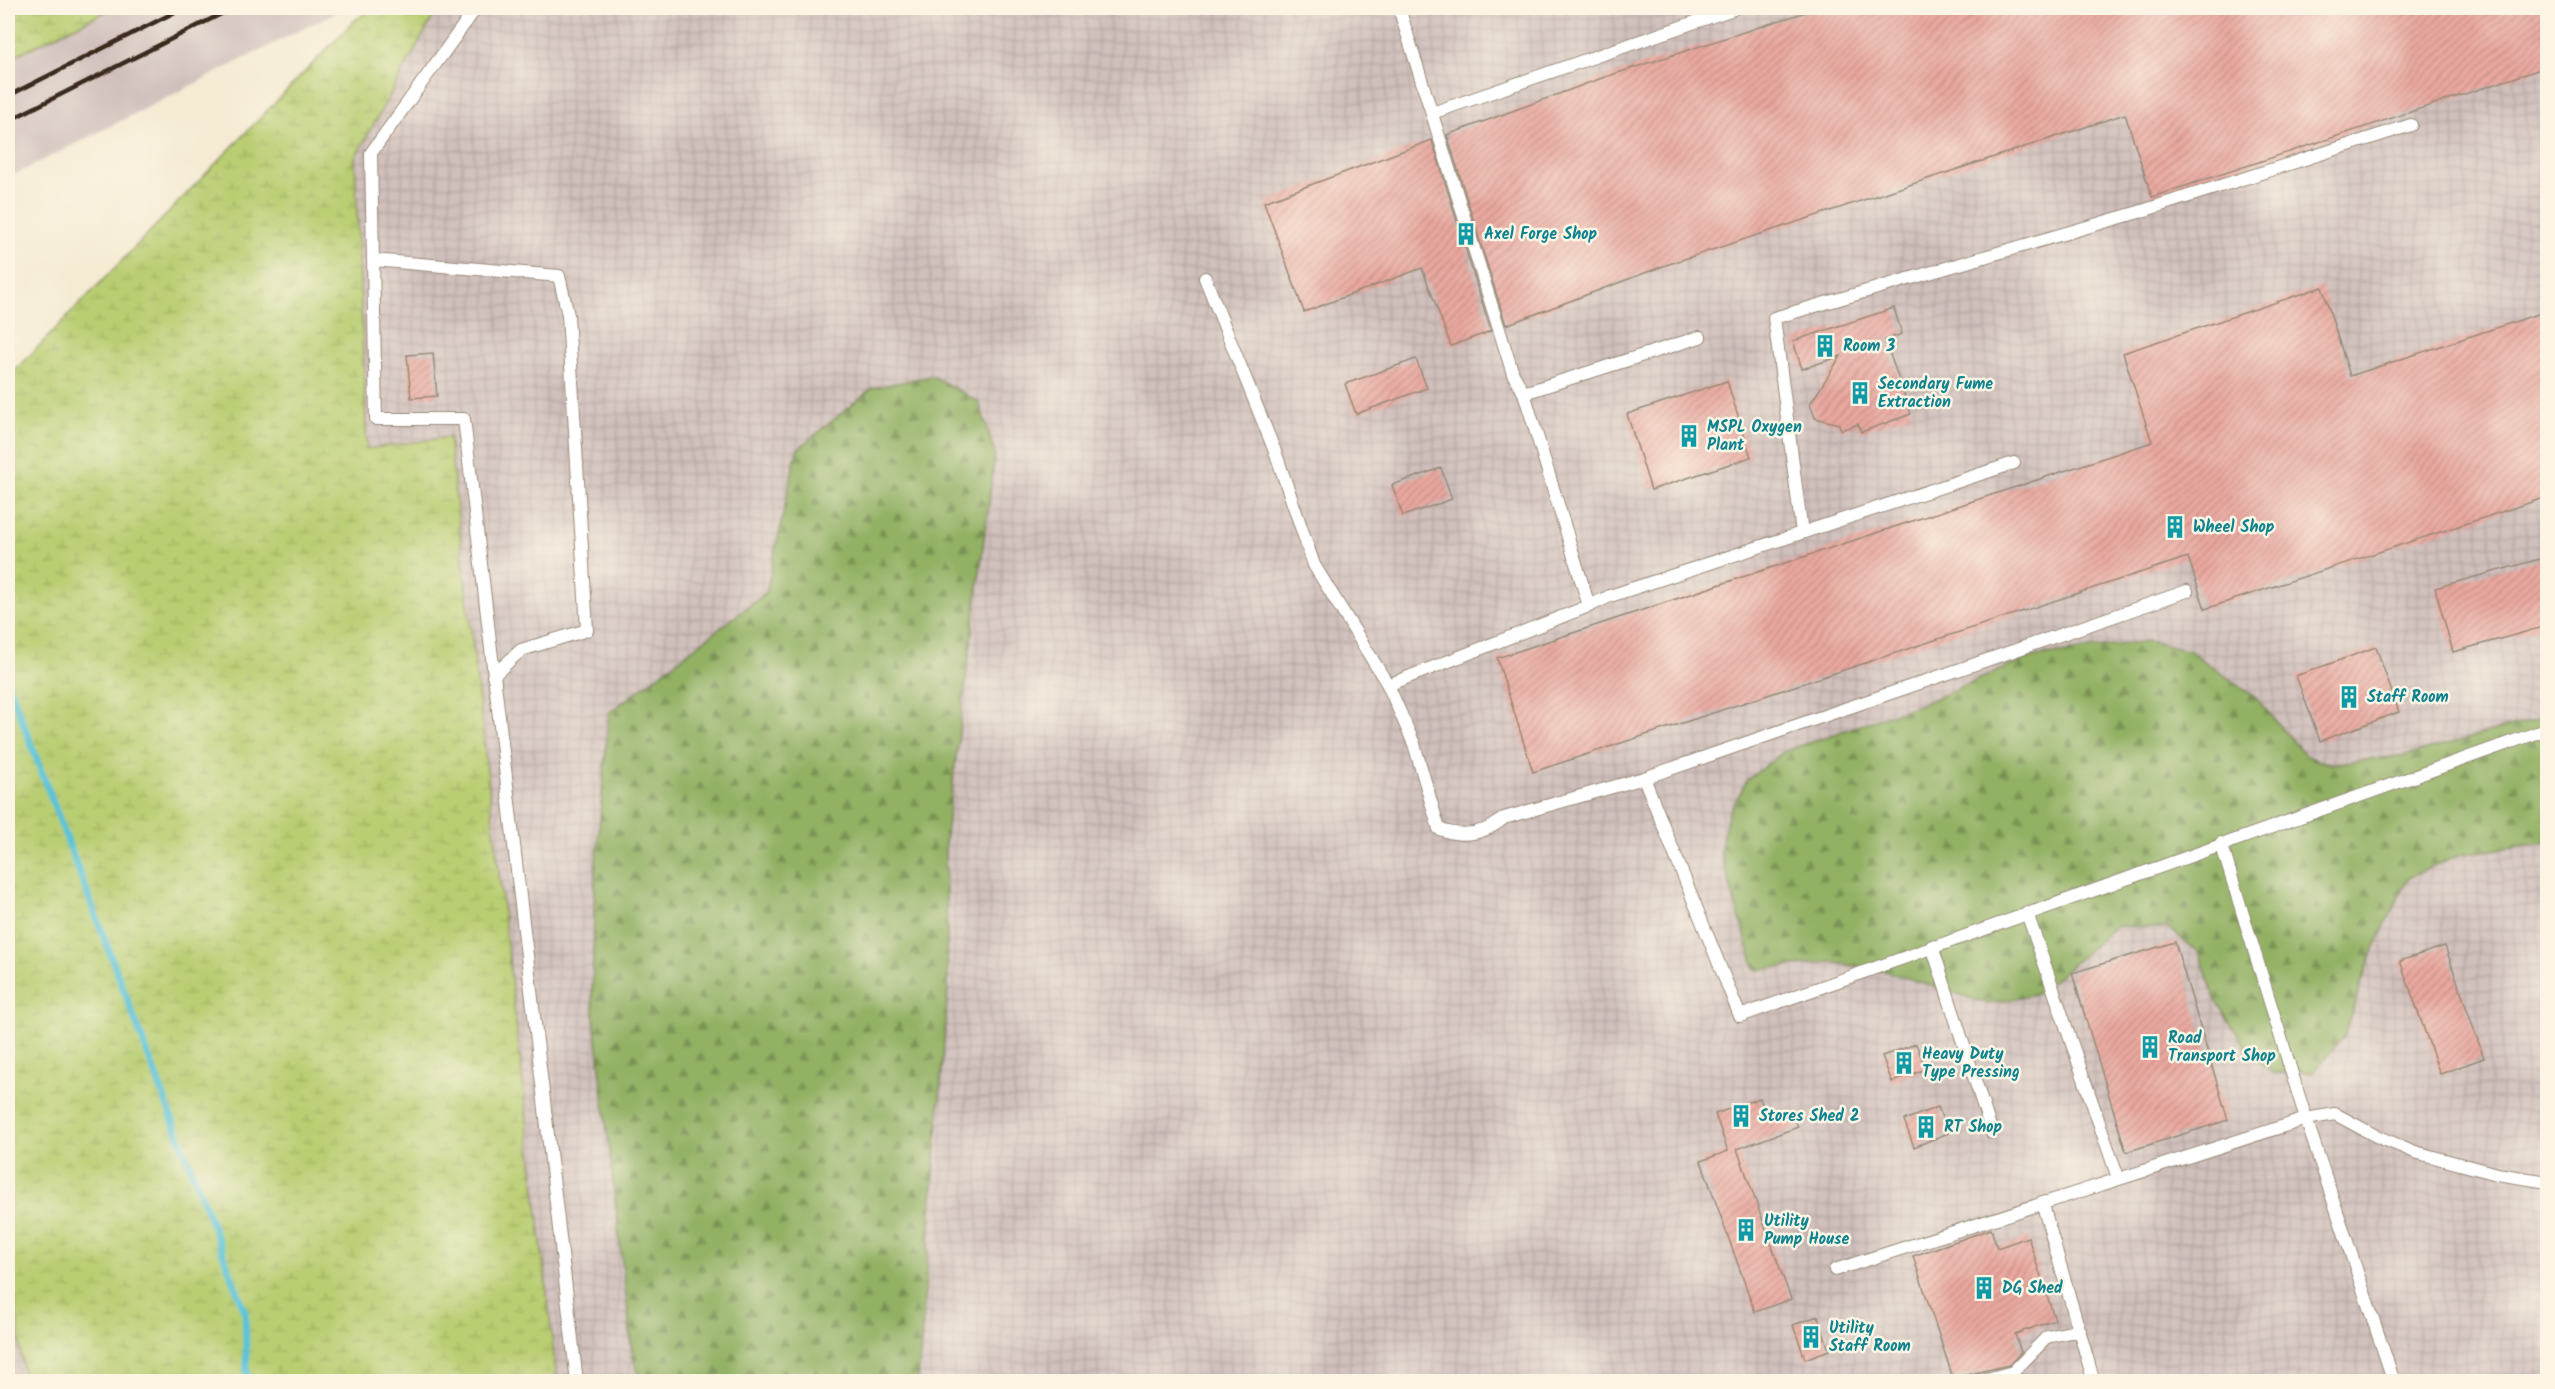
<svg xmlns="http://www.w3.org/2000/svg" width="2555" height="1389" viewBox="0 0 2555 1389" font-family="Kalam,sans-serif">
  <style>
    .industrial { fill: url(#industrial-grid) }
    .railway { fill: #d0c0bc }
    .forest { fill: url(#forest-firs); stroke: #666e41; stroke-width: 1.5 }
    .wetland { fill: url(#wetland-marsh); stroke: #7a7c48; stroke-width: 1.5 }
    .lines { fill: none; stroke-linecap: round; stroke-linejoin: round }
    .stream { stroke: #5bc3d8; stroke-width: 7 }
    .building { fill: url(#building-hatch) }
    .service-casing { stroke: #988a78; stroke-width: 14 }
    .service { stroke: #fff; stroke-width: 12 }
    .rail { stroke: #3b2a1e; stroke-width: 4.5 }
    .labels { text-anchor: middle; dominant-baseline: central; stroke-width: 5; stroke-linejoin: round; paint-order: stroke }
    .culture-label { font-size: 16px; font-weight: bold; fill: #0d838f; stroke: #fcf5e5; text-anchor: start }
  </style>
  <defs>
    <pattern id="industrial-grid" width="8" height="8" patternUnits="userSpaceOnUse" patternTransform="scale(1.5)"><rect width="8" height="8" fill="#d0c0bc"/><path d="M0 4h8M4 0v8" fill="none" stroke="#b4a5a1"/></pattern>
    <pattern id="forest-firs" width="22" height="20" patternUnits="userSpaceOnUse" patternTransform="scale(1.5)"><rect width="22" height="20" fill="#92b164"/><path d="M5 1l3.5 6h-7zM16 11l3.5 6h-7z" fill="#789052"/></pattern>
    <pattern id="wetland-marsh" width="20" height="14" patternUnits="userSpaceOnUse" patternTransform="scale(1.5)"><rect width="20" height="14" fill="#b9ce72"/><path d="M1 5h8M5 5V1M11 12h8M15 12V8" fill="none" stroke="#a0b162"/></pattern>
    <pattern id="building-hatch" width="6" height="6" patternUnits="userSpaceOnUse" patternTransform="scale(1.5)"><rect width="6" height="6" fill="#eaa9a0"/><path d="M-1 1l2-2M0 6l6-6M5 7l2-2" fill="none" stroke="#bf8a82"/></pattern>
  </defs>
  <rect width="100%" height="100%" fill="#fcf5e5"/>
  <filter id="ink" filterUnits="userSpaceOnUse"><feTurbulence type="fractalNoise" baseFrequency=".0167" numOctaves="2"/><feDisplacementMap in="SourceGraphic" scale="12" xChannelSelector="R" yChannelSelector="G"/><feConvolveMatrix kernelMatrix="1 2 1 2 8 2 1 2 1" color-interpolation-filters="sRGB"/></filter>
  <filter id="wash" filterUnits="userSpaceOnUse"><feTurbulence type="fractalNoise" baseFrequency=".008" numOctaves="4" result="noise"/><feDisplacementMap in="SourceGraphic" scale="24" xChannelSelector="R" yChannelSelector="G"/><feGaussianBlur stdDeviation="1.35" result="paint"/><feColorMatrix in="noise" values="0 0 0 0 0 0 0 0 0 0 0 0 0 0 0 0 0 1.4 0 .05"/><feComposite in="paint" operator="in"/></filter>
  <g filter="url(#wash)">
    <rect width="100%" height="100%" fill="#f5ebd3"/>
    <path class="industrial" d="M 438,8 L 2547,8 L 2547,1381 L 557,1381 L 449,438 L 367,449 L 355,158 Z
      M 8,1241 L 24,1381 L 8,1381 Z"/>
    <path class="railway" d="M 113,8 L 344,8 L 8,178 L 8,59 Z"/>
    <path class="forest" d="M 932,376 L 979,402 L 995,454 L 945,843 L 948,991 L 918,1381 L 640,1381 L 633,1357 L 592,998 L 595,875 L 609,713 L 766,593 L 797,450 L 872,388 Z
      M 2147,641 L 2190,651 L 2256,698 L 2306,756 L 2330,764 L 2408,755 L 2534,720 L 2547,713 L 2547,842 L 2458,855 L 2408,878 L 2371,955 L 2344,1036 L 2313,1072 L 2273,1073 L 2251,1055 L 2216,1001 L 2199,953 L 2168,928 L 2116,926 L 2039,993 L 1989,1004 L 1885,971 L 1831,962 L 1755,970 L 1720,851 L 1728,814 L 1748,779 L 1785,751 L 1924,703 L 2031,657 Z"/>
    <path class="wetland" d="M 8,8 L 113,8 L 8,59 Z
      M 374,8 L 438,8 L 355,158 L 367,449 L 449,437 L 557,1381 L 24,1381 L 8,1241 L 8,378 L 355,20 Z"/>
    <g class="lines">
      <path class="stream" d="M 8,683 L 245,1312 L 247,1382"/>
    </g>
    <g id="blocks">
      <path class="building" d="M 1818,8 L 2092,8 L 2094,13 L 2112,8 L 2547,8 L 2547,67 L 2152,197 L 2125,114 L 1666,265 L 1506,325 L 1447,135 L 1602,78 Z
        M 1432,140 L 1491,331 L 1451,346 L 1422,268 L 1304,312 L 1264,202 Z
        M 2322,287 L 2350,376 L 2547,311 L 2547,497 L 2205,609 L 2188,557 L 1533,772 L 1497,658 L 2152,442 L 2123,353 Z
        M 1894,308 L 1902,334 L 1885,340 L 1911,414 L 1861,432 L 1858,424 L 1841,430 L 1839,424 L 1815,418 L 1810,404 L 1841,356 L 1802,369 L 1793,341 Z
        M 433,353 L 437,396 L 411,398 L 407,355 Z
        M 1416,359 L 1427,388 L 1356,414 L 1345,384 Z
        M 1727,381 L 1751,457 L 1651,490 L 1627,414 Z
        M 1441,468 L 1452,499 L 1403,516 L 1392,485 Z
        M 2547,557 L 2547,626 L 2453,652 L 2435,588 Z
        M 2376,647 L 2399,712 L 2320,741 L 2296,676 Z
        M 2175,942 L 2228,1120 L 2126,1152 L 2072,973 Z
        M 2445,946 L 2484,1058 L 2440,1074 L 2400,961 Z
        M 1916,1044 L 1926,1069 L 1892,1082 L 1882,1056 Z
        M 1760,1098 L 1767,1118 L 1792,1110 L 1798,1127 L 1737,1149 L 1791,1299 L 1755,1312 L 1701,1161 L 1728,1151 L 1715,1114 Z
        M 1938,1107 L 1948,1133 L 1914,1147 L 1904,1120 Z
        M 1991,1229 L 1997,1248 L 2028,1237 L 2055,1320 L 2015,1334 L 2021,1352 L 2009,1365 L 1953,1378 L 1913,1256 Z
        M 1818,1316 L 1829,1350 L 1805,1359 L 1793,1325 Z"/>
    </g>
  </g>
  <g filter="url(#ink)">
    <use href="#blocks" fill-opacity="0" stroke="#988a78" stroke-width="1.5"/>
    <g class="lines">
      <g class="service-casing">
        <path id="service" d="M 476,8 L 371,153 L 376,419 L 464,419 L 577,1382
          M 1399,8 L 1513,374 L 1524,393 L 1589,606 L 1388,685 L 1414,744 L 1439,829 C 1463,838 1484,835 1504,818 L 1644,778 L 1740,1016 L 2548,729
          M 1432,113 L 1736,8
          M 373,260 L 559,276 L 568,315 L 587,630 L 521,650 L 493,676
          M 1205,278 L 1276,454 L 1314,565 L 1388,685
          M 1524,393 L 1700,337
          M 1802,533 L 1774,318 L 2139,212 L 2411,125
          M 1589,606 L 1610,596 L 2014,463
          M 1644,778 L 2187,591
          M 2221,843 L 2306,1119 L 2394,1382
          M 2027,913 L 2118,1178
          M 1932,946 L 1992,1133
          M 2042,1202 L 2094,1382
          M 1835,1270 L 2306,1119 L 2335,1114 L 2376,1136 L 2415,1152 L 2497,1174 L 2548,1182
          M 1976,1382 L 2013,1372 L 2047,1337 L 2080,1330"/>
      </g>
      <use href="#service" class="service"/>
      <path class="rail" d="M 8,96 L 183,8
        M 8,121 L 233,8"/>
    </g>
  </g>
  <defs>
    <g id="building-bare" transform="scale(1.8)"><path d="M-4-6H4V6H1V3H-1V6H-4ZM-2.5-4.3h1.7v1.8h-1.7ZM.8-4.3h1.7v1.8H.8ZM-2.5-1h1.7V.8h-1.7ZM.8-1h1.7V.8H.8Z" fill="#0f9aa8" stroke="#fcf5e5" stroke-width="2.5" paint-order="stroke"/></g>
  </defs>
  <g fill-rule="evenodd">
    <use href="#building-bare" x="1466" y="234"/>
    <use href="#building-bare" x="1825" y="346"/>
    <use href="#building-bare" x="1860" y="393"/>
    <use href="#building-bare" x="1689" y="436"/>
    <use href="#building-bare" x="2175" y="527"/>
    <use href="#building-bare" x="2349" y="697"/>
    <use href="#building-bare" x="2150" y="1047"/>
    <use href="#building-bare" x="1904" y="1063"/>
    <use href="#building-bare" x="1741" y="1116"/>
    <use href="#building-bare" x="1926" y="1127"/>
    <use href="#building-bare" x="1746" y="1230"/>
    <use href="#building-bare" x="1984" y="1288"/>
    <use href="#building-bare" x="1811" y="1337"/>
  </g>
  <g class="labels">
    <g class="culture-label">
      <text x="1484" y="234">Axel Forge Shop</text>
      <text x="1843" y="346">Room 3</text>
      <text x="1878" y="384">Secondary Fume<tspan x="1878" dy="18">Extraction</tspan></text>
      <text x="1707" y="427">MSPL Oxygen<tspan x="1707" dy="18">Plant</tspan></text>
      <text x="2193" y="527">Wheel Shop</text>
      <text x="2367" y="697">Staff Room</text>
      <text x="2168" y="1038">Road<tspan x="2168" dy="18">Transport Shop</tspan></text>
      <text x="1922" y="1054">Heavy Duty<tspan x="1922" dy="18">Type Pressing</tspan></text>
      <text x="1759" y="1116">Stores Shed 2</text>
      <text x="1944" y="1127">RT Shop</text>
      <text x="1764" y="1221">Utility<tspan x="1764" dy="18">Pump House</tspan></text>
      <text x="2002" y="1288">DG Shed</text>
      <text x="1829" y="1328">Utility<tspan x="1829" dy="18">Staff Room</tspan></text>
    </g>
  </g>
  <rect width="2555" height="1389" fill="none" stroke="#fcf5e5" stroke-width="30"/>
</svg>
